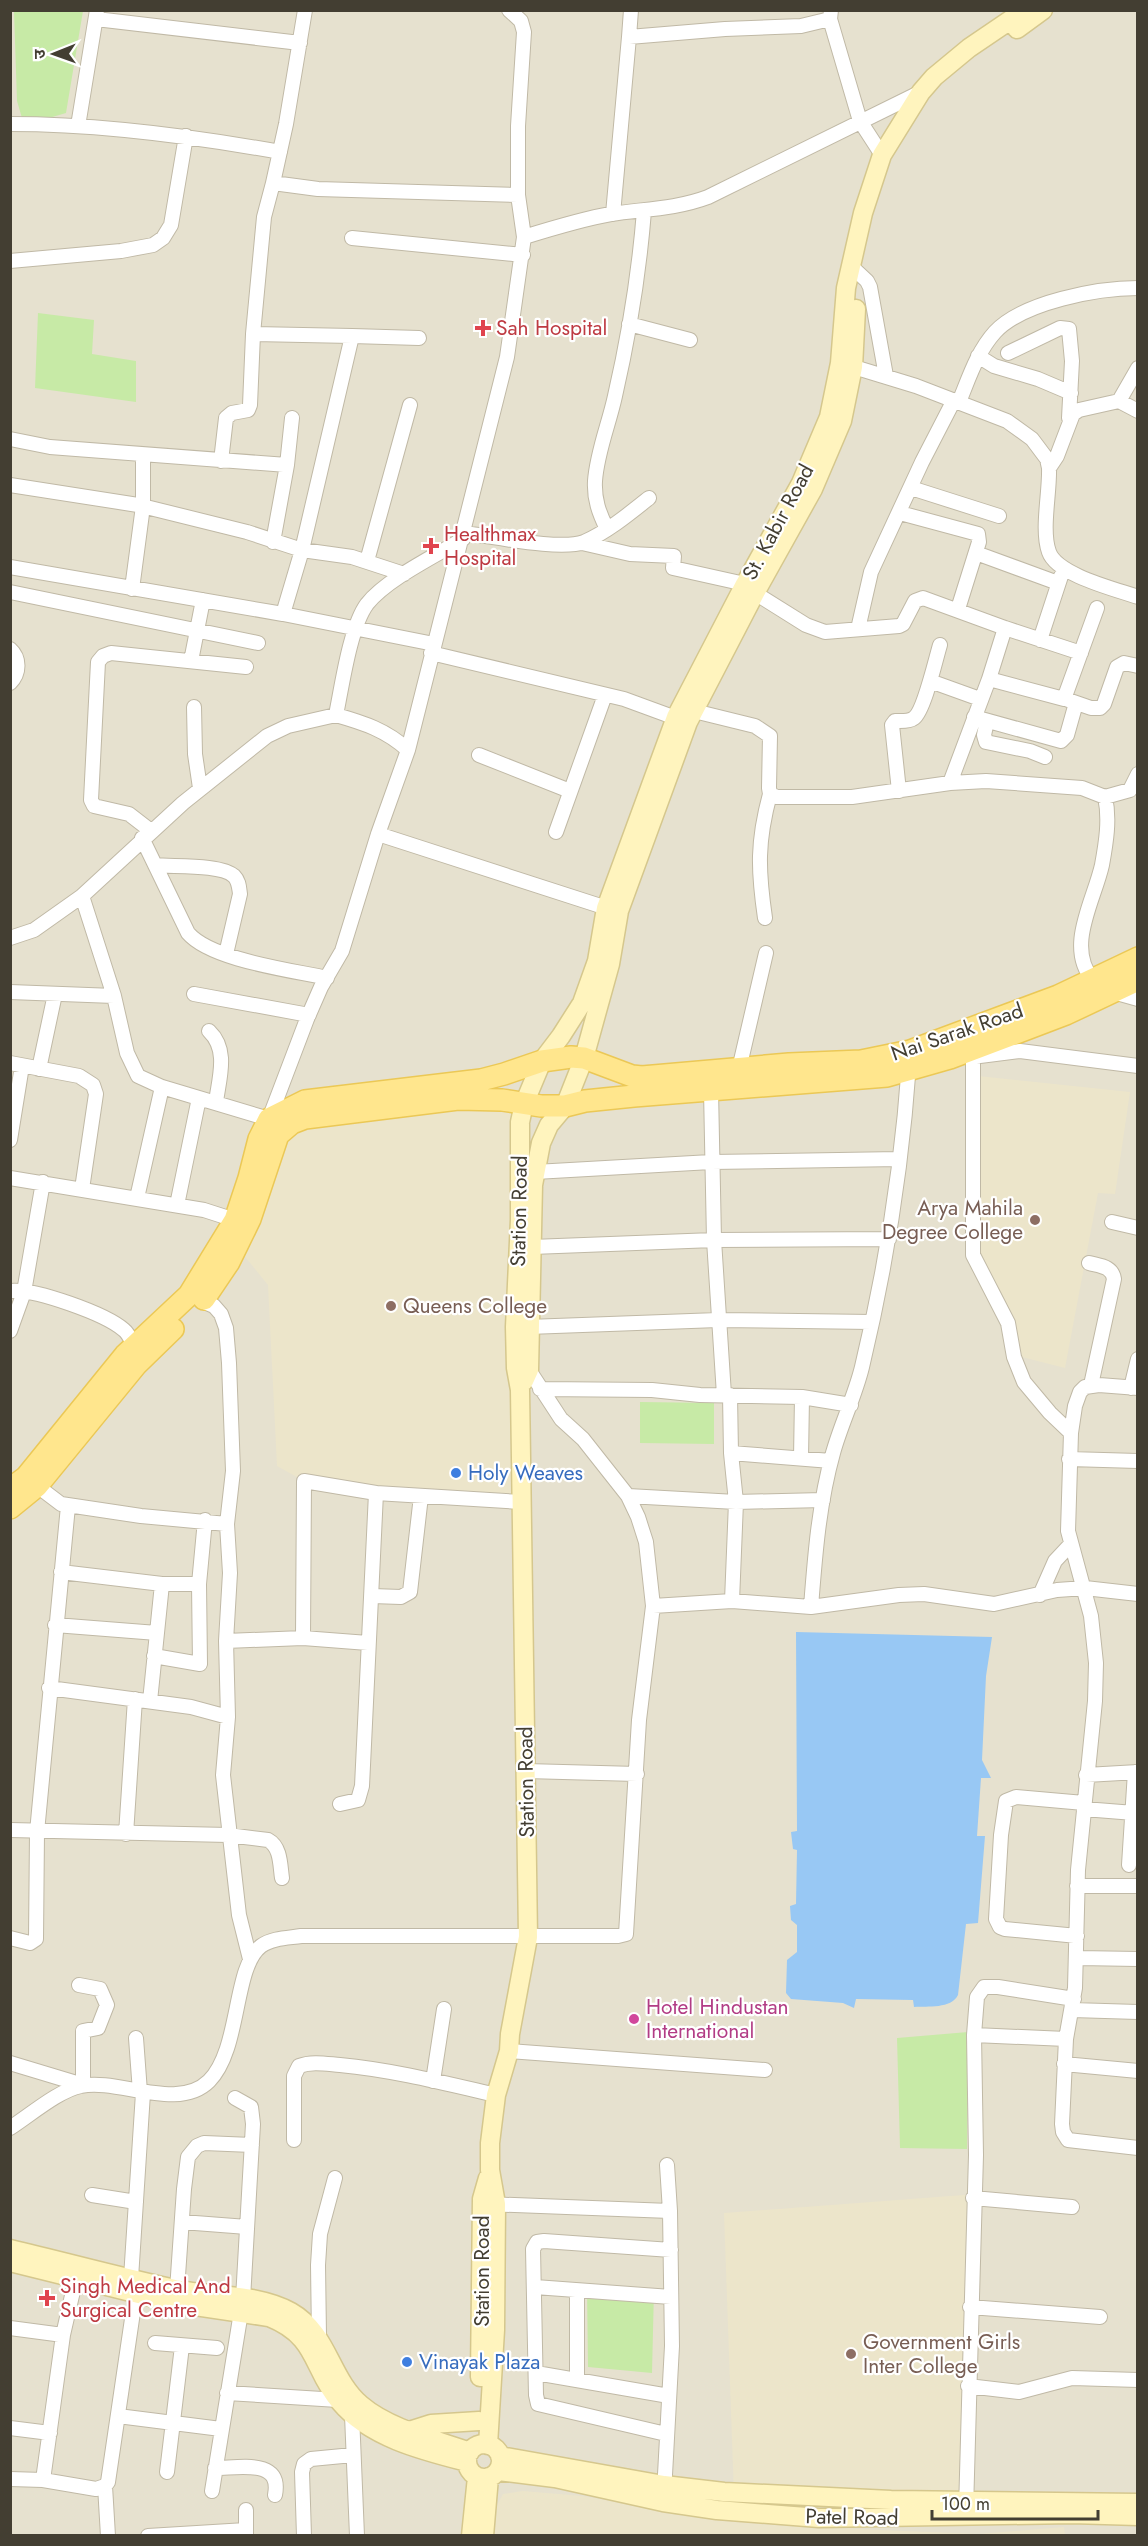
<svg xmlns="http://www.w3.org/2000/svg" width="1148" height="2546" viewBox="0 0 1148 2546" font-family="Jost,'Noto Sans Devanagari',sans-serif">
  <style>
    .residential { fill: #e6e1cf }
    .education { fill: #ece5ca }
    .green { fill: #c7eaa6 }
    .water { fill: #98c8f4 }
    .lines { fill: none; stroke-linecap: round; stroke-linejoin: round }
    .street-casing { stroke: #c0b9a6; stroke-width: 16 }
    .secondary-casing { stroke: #d5c78d; stroke-width: 21 }
    .primary-casing { stroke: #ebc856; stroke-width: 24 }
    .street { stroke: #fff; stroke-width: 14 }
    .secondary { stroke: #fff4be; stroke-width: 18 }
    .primary { stroke: #ffe68d; stroke-width: 21 }
    .health-dot { fill: #e0444e; stroke: #fff; stroke-width: 2 }
    .education-dot { fill: #8d6e63; stroke: #fff; stroke-width: 2 }
    .shop-dot { fill: #3f7fe0; stroke: #fff; stroke-width: 2 }
    .hotel-dot { fill: #d1479c; stroke: #fff; stroke-width: 2 }
    .labels { text-anchor: middle; dominant-baseline: central; stroke-width: 4.5; stroke-linejoin: round; paint-order: stroke }
    .health-label { font-size: 21px; fill: #be3a42; stroke: #fff; text-anchor: start }
    .street-label { font-size: 21px; fill: #433e32; stroke: #fff }
    .education-label { font-size: 21px; fill: #785e54; stroke: #fff; text-anchor: start }
    .shop-label { font-size: 21px; fill: #366cbe; stroke: #fff; text-anchor: start }
    .hotel-label { font-size: 21px; fill: #b23c85; stroke: #fff; text-anchor: start }
  </style>
  <rect width="100%" height="100%" fill="#f2eee1"/>
  <path class="residential" d="M 11,11 L 1137,11 L 1137,2535 L 11,2535 Z"/>
  <path class="education" d="M 978,1076 L 1130,1092 L 1115,1194 L 1098,1193 L 1065,1368 L 1018,1356 L 976,1247 Z
    M 453,1082 L 512,1092 L 513,1327 L 521,1502 L 304,1481 L 277,1466 L 268,1285 L 238,1248 L 267,1132 Z
    M 977,2194 L 970,2506 L 734,2496 L 724,2213 Z
    M 523,2491 L 582,2496 L 740,2521 L 879,2530 L 979,2534 L 1064,2527 L 1065,2535 L 493,2536 L 496,2507 L 503,2494 Z"/>
  <path class="green" d="M 14,11 L 83,11 L 66,113 L 42,120 L 22,118 L 17,101 Z
    M 38,313 L 94,320 L 92,354 L 136,361 L 136,402 L 35,388 Z
    M 640,1402 L 714,1403 L 714,1444 L 640,1443 Z
    M 968,2032 L 967,2149 L 900,2148 L 897,2038 Z
    M 587,2287 L 654,2290 L 652,2373 L 588,2367 Z"/>
  <path class="water" d="M 796,1632 L 992,1637 L 986,1676 L 982,1760 L 991,1778 L 981,1778 L 977,1836 L 985,1836 L 978,1923 L 966,1924 L 958,1995 C 951,2009 928,2006 914,2007 L 913,2000 L 856,1999 L 854,2008 L 843,2003 L 791,1999 L 786,1993 L 787,1960 L 797,1952 L 797,1925 L 791,1920 L 790,1906 L 796,1904 L 797,1850 L 793,1849 L 791,1832 L 797,1831 Z"/>
  <g class="lines">
    <g class="street-casing">
      <path id="street" d="M 305,10 L 286,124 L 273,183 L 318,189 L 518,195 L 524,237 C 553,228 582,219 611,214 C 645,209 676,209 708,197 L 921,92
        M 509,10 L 521,21 L 524,32 L 518,126 L 518,195
        M 96,19 L 300,43
        M 830,19 L 860,121 L 882,155
        M 629,37 L 631,10
        M 10,124 C 101,124 191,136 280,152
        M 78,126 L 97,10
        M 273,183 L 264,217 L 253,334 L 352,336 L 302,550 L 283,614
        M 613,214 L 629,37 L 725,29 L 801,26 L 830,19 L 831,10
        M 352,238 L 523,255
        M 10,261 L 121,251 L 153,245 L 163,238 L 171,225 L 186,136
        M 851,266 L 867,281 L 870,287 L 886,376
        M 629,324 L 690,340
        M 352,336 L 419,338
        M 1008,353 L 1060,328 L 1069,329 L 1072,361 L 1069,418
        M 978,356 L 994,366 L 1038,379 L 1071,393
        M 844,364 L 916,386 L 1007,421 L 1032,439 L 1047,459 L 1049,468 C 1050,492 1041,530 1049,552 C 1057,575 1115,589 1138,597
        M 1119,401 L 1138,411
        M 959,402 C 969,378 977,352 995,332 C 1023,302 1098,288 1138,288
        M 10,439 L 50,447 L 287,465 L 273,542
        M 221,461 L 226,418 L 232,413 L 248,410 L 250,405 L 253,334
        M 287,465 L 292,418
        M 1049,468 L 1057,456 L 1073,414 L 1079,410 L 1119,401 L 1138,368
        M 10,485 L 138,505 L 247,532 L 302,550 L 352,557 L 404,574
        M 911,488 L 999,516
        M 900,513 L 978,534 L 979,542 L 958,609
        M 607,529 C 599,513 594,499 595,481 C 597,452 609,424 615,396 C 629,335 639,274 644,211
        M 464,533 C 492,536 560,551 584,542 C 607,532 629,514 649,498
        M 582,543 L 630,554 L 674,556 L 673,568 L 745,584
        M 976,553 L 1058,583
        M 367,561 L 410,405
        M 10,567 L 283,614 L 434,644
        M 132,589 L 143,506 L 143,455
        M 10,592 L 258,643
        M 755,593 L 806,625 L 825,632 L 899,626 L 903,624 L 915,601 L 923,598 L 1005,628
        M 858,629 L 871,572 L 922,462 L 954,400
        M 1040,640 L 1061,576
        M 10,649 C 20,658 20,673 10,683
        M 431,653 L 624,699 L 684,721
        M 191,661 L 203,600
        M 989,679 L 1005,628 L 1081,653
        M 930,681 L 980,699
        M 1068,700 L 1091,708 L 1100,708 L 1104,704 L 1117,667 L 1124,663 L 1138,666
        M 194,707 L 195,754 L 200,788
        M 694,711 L 755,726 L 770,736 L 769,788 L 770,794 L 777,797 L 852,797 L 950,783 L 986,781 L 1082,788 L 1105,797 C 1110,819 1106,843 1102,865 C 1094,901 1065,947 1093,980
        M 974,717 L 1061,741 L 1067,735 L 1076,703
        M 987,721 L 984,735 L 986,742 L 1030,751 L 1045,757
        M 408,750 C 386,730 364,723 336,715 C 342,686 350,627 367,604 C 387,579 435,556 463,539
        M 479,755 L 570,791
        M 950,783 L 989,679 L 1064,699 L 1097,608
        M 899,791 L 892,725 L 895,721 C 900,721 909,722 914,718 C 924,711 936,658 940,645
        M 1105,797 L 1130,790 L 1138,774
        M 151,831 L 129,814 L 94,806 L 91,800 L 98,662 L 103,656 L 111,653 L 246,667
        M 556,832 L 605,695
        M 378,834 L 613,910
        M 142,838 L 188,933 C 211,960 291,970 327,978
        M 155,865 C 173,867 221,864 234,876 C 239,881 239,887 240,894 L 226,954
        M 82,896 L 114,996 L 127,1053 L 138,1076 L 162,1087 L 269,1119 L 307,1019 L 321,987 L 342,951 L 378,834 L 408,750 L 507,357 L 524,237
        M 765,918 C 758,870 757,842 770,794
        M 10,938 L 34,930 L 82,896 L 183,803 L 267,736 L 288,726 L 336,715
        M 10,992 L 114,996
        M 1113,992 L 1138,999
        M 194,994 L 309,1015
        M 209,1031 C 229,1050 219,1078 216,1102
        M 973,1042 L 973,1255 L 1008,1323 L 1014,1357 L 1024,1382 L 1050,1413 L 1071,1433
        M 972,1057 L 1020,1051 L 1138,1066
        M 10,1063 L 79,1076 L 93,1085 L 96,1094 L 82,1189
        M 39,1069 L 55,994
        M 739,1069 L 766,953
        M 711,1090 L 714,1240 L 724,1395
        M 10,1140 L 22,1066
        M 535,1172 L 711,1162 L 899,1159
        M 10,1178 L 204,1210 L 235,1220
        M 137,1198 L 162,1087
        M 177,1205 L 199,1098
        M 1112,1222 L 1138,1228
        M 532,1247 L 714,1240 L 889,1239
        M 1089,1263 C 1100,1266 1112,1266 1114,1279 L 1091,1385
        M 10,1291 C 34,1288 106,1314 124,1330 C 128,1333 131,1340 134,1345
        M 202,1301 L 214,1306 L 221,1314 L 226,1328 L 229,1363 L 233,1471 L 227,1524 L 230,1573 L 226,1641 L 228,1717 L 223,1775 L 239,1915 L 250,1959
        M 528,1327 L 718,1320 L 872,1322
        M 10,1331 L 24,1292 L 43,1182
        M 1131,1388 L 1138,1359
        M 1138,1388 L 1099,1385 L 1085,1387 L 1080,1392 L 1075,1406 L 1071,1433 L 1068,1531 L 1091,1616 L 1096,1663 L 1095,1701 L 1078,1870 L 1075,1988 L 1066,2039 L 1062,2124 L 1063,2132 L 1068,2140 L 1138,2148
        M 540,1389 L 652,1390 L 700,1395 L 802,1397 L 851,1405
        M 730,1395 L 731,1453 L 736,1502 L 732,1601
        M 731,1453 L 831,1461
        M 801,1458 L 802,1397
        M 1069,1459 L 1138,1461
        M 32,1482 L 61,1504 L 141,1516 L 227,1524
        M 376,1493 L 521,1502
        M 628,1496 L 736,1502 L 823,1500
        M 61,1572 L 162,1584 L 199,1584
        M 1040,1595 L 1055,1561 L 1070,1545
        M 372,1596 L 401,1597 L 410,1592 L 421,1496
        M 653,1606 L 732,1601 L 811,1607 L 899,1595 L 924,1594 L 994,1604 L 1057,1590 L 1085,1588 L 1138,1594
        M 811,1607 C 815,1555 819,1503 833,1453 C 841,1424 855,1396 862,1367 C 886,1267 902,1166 909,1064
        M 55,1625 L 157,1633
        M 303,1638 L 304,1481 L 376,1493 L 362,1786 L 358,1800 L 340,1804
        M 226,1641 L 303,1638 L 368,1643
        M 154,1656 L 200,1664 L 199,1584 L 205,1520
        M 49,1688 L 191,1707 L 228,1717
        M 150,1701 L 162,1584
        M 526,1771 L 637,1774
        M 1086,1775 L 1138,1772
        M 1084,1809 L 1134,1813
        M 10,1830 L 228,1835 L 268,1840 C 281,1847 280,1865 282,1878
        M 126,1834 L 135,1699
        M 1129,1865 L 1135,1772
        M 1077,1886 L 1138,1886
        M 1077,1936 L 1005,1929 L 1000,1927 L 996,1919 L 1001,1835 L 1006,1801 L 1016,1797 L 1084,1803
        M 10,1938 L 30,1943 L 36,1939 L 37,1832 L 68,1506
        M 1078,1958 L 1138,1959
        M 1072,2010 L 1138,2012
        M 974,2035 L 1066,2039
        M 136,2038 L 140,2092
        M 509,2051 L 765,2070
        M 10,2063 L 83,2085 L 83,2031 L 98,2028 L 107,2005 L 100,1989 L 79,1985
        M 1064,2064 L 1138,2071
        M 433,2081 L 444,2009
        M 235,2098 L 251,2107 L 253,2124 L 243,2299
        M 10,2128 C 29,2116 59,2090 81,2086 C 118,2078 178,2112 209,2081 C 241,2049 233,1967 261,1946 C 272,1938 288,1938 301,1936 L 618,1936 L 626,1934 L 639,1720 L 653,1606 L 646,1542 L 638,1517 L 628,1496 L 583,1439 L 561,1419 L 529,1370 L 524,1369
        M 294,2140 L 294,2076 L 299,2066 C 312,2061 327,2064 340,2065 C 393,2070 444,2083 496,2095
        M 92,2195 L 136,2202
        M 973,2198 L 1072,2207
        M 486,2204 L 670,2211
        M 182,2222 L 247,2227
        M 131,2278 L 143,2093
        M 535,2287 L 671,2297
        M 177,2290 L 184,2189 L 188,2157 L 197,2146 L 204,2143 L 252,2145
        M 577,2291 L 577,2380
        M 970,2307 L 1100,2317
        M 10,2328 L 63,2335
        M 319,2336 L 318,2265 L 320,2234 L 335,2178
        M 155,2343 L 217,2348
        M 536,2373 L 669,2396
        M 968,2386 L 1019,2392 L 1072,2378 L 1138,2380
        M 227,2393 L 338,2400
        M 352,2415 L 357,2536
        M 118,2416 L 221,2429
        M 10,2428 L 50,2433
        M 666,2434 L 538,2404 L 536,2395 L 533,2249 L 537,2242 L 544,2241 L 671,2250
        M 215,2468 C 239,2468 282,2458 275,2495
        M 167,2472 L 182,2346
        M 10,2479 L 43,2480 L 96,2489 L 105,2486 L 108,2482 L 137,2285
        M 43,2480 L 63,2335 L 76,2278
        M 105,2486 L 108,2536
        M 212,2491 L 241,2312
        M 664,2493 L 672,2346 L 670,2211 L 667,2165
        M 966,2510 L 976,2155 L 974,2035 L 977,1997 L 984,1987 L 998,1987 L 1074,1999
        M 148,2536 L 246,2530
        M 246,2536 L 246,2510
        M 304,2536 L 302,2472 L 304,2464 L 311,2459 L 353,2455"/>
    </g>
    <g class="secondary-casing">
      <path id="secondary" d="M 1017,29 L 1043,10
        M 524,1381 L 529,1370 L 533,1185 L 541,1143 L 549,1125 L 565,1106 L 584,1058 L 610,964 L 619,911 L 688,722 L 755,593 L 813,489 L 842,421 L 853,367 L 856,309
        M 10,2249 C 65,2262 120,2277 175,2289 C 212,2297 257,2293 291,2312 C 328,2333 330,2379 361,2405 C 389,2429 436,2440 470,2452
        M 10,2262 L 175,2303 L 269,2317 C 319,2337 311,2368 340,2402 C 370,2438 424,2451 467,2462
        M 480,2377 L 482,2199 L 488,2178
        M 409,2431 L 431,2424 L 479,2421
        M467 2461a17 17 0 1 1 34 0a17 17 0 1 1-34 0Z
        M 488,2445 L 495,2330 L 496,2204 L 490,2170 L 490,2143 L 496,2095 L 509,2051 L 510,2034 L 528,1937 L 520,1390 L 516,1368 L 515,1327 L 520,1220 L 520,1122 L 524,1104 L 542,1061 L 561,1036 L 582,1003 L 597,961 L 606,908 L 676,717 L 745,584 L 801,483 L 829,417 L 840,363 L 846,288 L 863,213 L 882,155 L 921,92 L 934,77 L 969,48 L 1025,10
        M 500,2456 L 664,2485 L 724,2492 L 891,2500 L 1138,2503
        M 498,2471 L 555,2478 L 663,2502 L 717,2510 L 819,2518 L 1072,2514 L 1138,2516
        M 471,2536 L 477,2477
        M 484,2536 L 489,2477"/>
    </g>
    <g class="primary-casing">
      <path id="primary" d="M 204,1299 L 229,1262 L 250,1219 L 278,1135 L 292,1123 L 305,1118 L 458,1099 L 502,1100 L 541,1106 L 565,1106 L 585,1101 L 634,1096 L 887,1076 L 950,1058 L 1024,1030 L 1066,1014 L 1138,980
        M 10,1489 L 26,1477 L 125,1355 L 189,1295 L 235,1220 L 249,1178 L 259,1139 L 269,1119 L 305,1101 L 481,1080 L 504,1074 L 542,1061 L 571,1057 L 584,1058 L 632,1076 L 642,1077 L 789,1064 L 861,1061 L 910,1051 L 1058,996 L 1138,958
        M 10,1508 L 37,1486 L 136,1365 L 173,1329"/>
    </g>
    <use href="#street" class="street"/>
    <use href="#secondary" class="secondary"/>
    <use href="#primary" class="primary"/>
  </g>
  <g class="health-dot">
    <path d="M480 319h6v6h6v6h-6v6h-6v-6h-6v-6h6z"/>
    <path d="M428 537h6v6h6v6h-6v6h-6v-6h-6v-6h6z"/>
    <path d="M44 2289h6v6h6v6h-6v6h-6v-6h-6v-6h6z"/>
  </g>
  <g class="education-dot">
    <circle cx="1035" cy="1220" r="6"/>
    <circle cx="391" cy="1306" r="6"/>
    <circle cx="851" cy="2354" r="6"/>
  </g>
  <g class="shop-dot">
    <circle cx="456" cy="1473" r="6"/>
    <circle cx="407" cy="2362" r="6"/>
  </g>
  <circle class="hotel-dot" cx="634" cy="2019" r="6"/>
  <g class="labels">
    <g class="health-label">
      <text x="496" y="328">Sah Hospital</text>
      <text x="444" y="534">Healthmax<tspan x="444" dy="24">Hospital</tspan></text>
      <text x="60" y="2286">Singh Medical And<tspan x="60" dy="24">Surgical Centre</tspan></text>
    </g>
    <g class="street-label">
      <text transform="translate(778 522) rotate(-62)">St. Kabir Road</text>
      <text transform="translate(957 1032) rotate(-19)">Nai Sarak Road</text>
      <text transform="translate(519 1211) rotate(-89)">Station Road</text>
      <text transform="translate(526 1782) rotate(-91)">Station Road</text>
      <text transform="translate(482 2271) rotate(-90)">Station Road</text>
      <text transform="translate(852 2517) rotate(1)">Patel Road</text>
    </g>
    <g class="education-label">
      <text x="1023" y="1208" text-anchor="end">Arya Mahila<tspan x="1023" dy="24">Degree College</tspan></text>
      <text x="403" y="1306">Queens College</text>
      <text x="863" y="2342">Government Girls<tspan x="863" dy="24">Inter College</tspan></text>
    </g>
    <g class="shop-label">
      <text x="468" y="1473">Holy Weaves</text>
      <text x="419" y="2362">Vinayak Plaza</text>
    </g>
    <g class="hotel-label">
      <text x="646" y="2007">Hotel Hindustan<tspan x="646" dy="24">International</tspan></text>
    </g>
  </g>
  <rect width="1148" height="2546" fill="none" stroke="#433e32" stroke-width="24"/>
  <g transform="translate(54 54) rotate(269)" stroke="#ffffff" stroke-width="4.5" paint-order="stroke">
  <path d="M0-4.5L10 22L0 15L-10 22Z" fill="#433e32"/>
  <text y="-9" font-size="16" font-weight="bold" text-anchor="middle" fill="#433e32">उ</text>
  </g>
  <path d="M932 2510v9h166v-9" fill="none" stroke="#433e32" stroke-width="3"/>
  <text x="941" y="2510" font-size="18" fill="#433e32" stroke="#ffffff" stroke-width="4.5" paint-order="stroke">100 m</text>
</svg>
